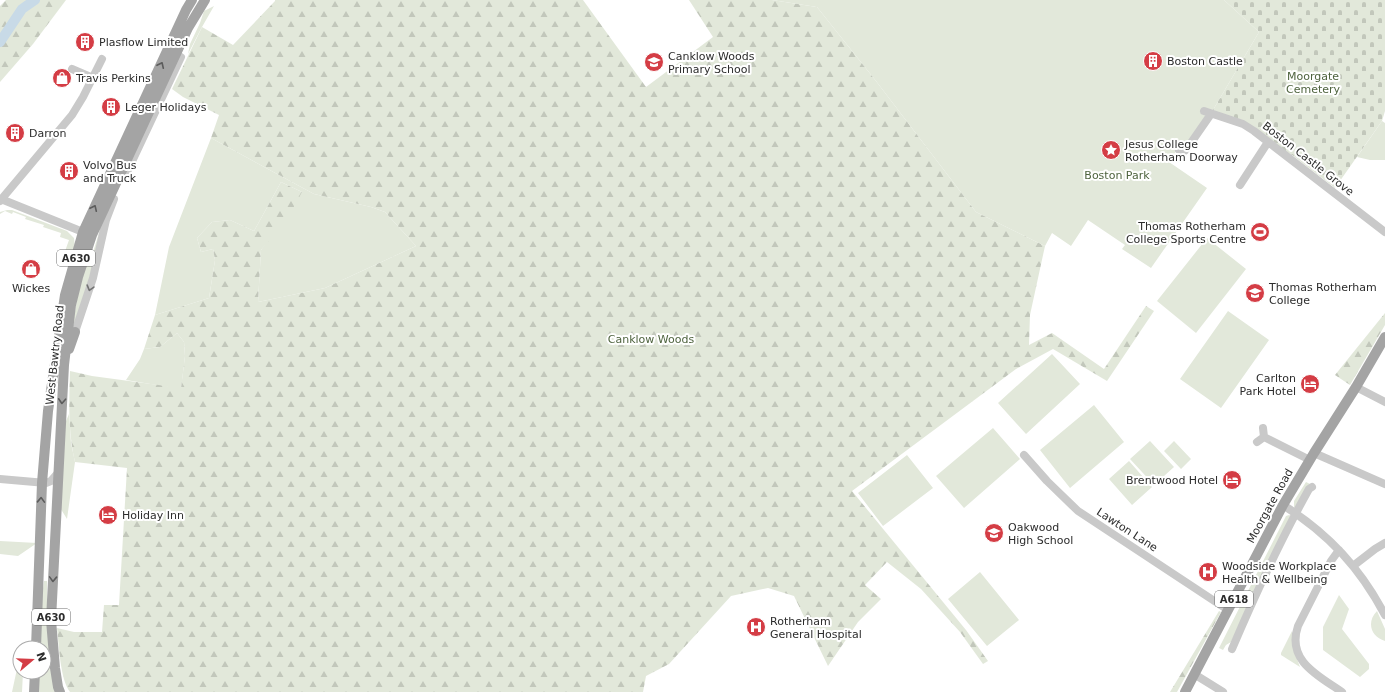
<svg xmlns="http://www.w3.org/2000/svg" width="1385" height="692" viewBox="0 0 1385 692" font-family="'DejaVu Sans',sans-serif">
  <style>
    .green { fill: #e2e8da }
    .forest { fill: url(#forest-firs) }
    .cemetery { fill: url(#cemetery-stones) }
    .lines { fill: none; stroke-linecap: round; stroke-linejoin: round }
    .river { stroke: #c8dae7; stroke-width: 10 }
    .minor { stroke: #c9c9c9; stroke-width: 8 }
    .major { stroke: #a4a4a4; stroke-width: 10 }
    .oneway { stroke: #5c5c5c }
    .oneway2 { stroke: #737373 }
    .labels { text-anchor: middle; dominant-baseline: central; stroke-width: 4; stroke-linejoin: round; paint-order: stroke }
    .shield { fill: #fff; stroke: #6b6b6b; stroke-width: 1 }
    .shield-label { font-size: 10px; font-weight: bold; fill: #2c2c2c }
    .poi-label { font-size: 11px; fill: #2c2c2c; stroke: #fff; text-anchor: start }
    .park-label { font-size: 11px; fill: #4e633e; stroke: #fff }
    .street-label { font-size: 11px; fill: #2c2c2c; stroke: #fff }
  </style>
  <defs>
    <pattern id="forest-firs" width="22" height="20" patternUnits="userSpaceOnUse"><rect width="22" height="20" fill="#e2e8da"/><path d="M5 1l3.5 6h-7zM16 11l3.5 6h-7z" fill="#c2c7bb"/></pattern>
    <pattern id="cemetery-stones" width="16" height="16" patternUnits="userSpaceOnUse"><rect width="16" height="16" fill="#e2e8da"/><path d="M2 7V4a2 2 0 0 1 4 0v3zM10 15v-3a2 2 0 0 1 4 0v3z" fill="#c2c7bb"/></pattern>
  </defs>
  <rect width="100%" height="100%" fill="#fff"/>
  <path class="green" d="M 772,0 L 1224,0 L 1259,32 L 1213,110 L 1207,114 L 1185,149 L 1178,148 L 1169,162 L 1207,188 L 1151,268 L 1122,249 L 1125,245 L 1088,220 L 1071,246 L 1052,233 L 1045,246 L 976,212 L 876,81 L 817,7 Z
    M 214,6 L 202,27 L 188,54 L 190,44 L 200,23 L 204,11 Z
    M 1382,121 L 1385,123 L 1385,160 L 1370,160 L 1357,157 Z
    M 211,138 L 314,194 L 371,207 L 385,212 L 416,246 L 325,288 L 258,302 L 261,250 L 302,192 L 281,182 L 254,231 L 230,220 L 212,222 L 197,238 L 201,252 L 213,249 L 215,260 L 209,298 L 155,315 L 169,247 Z
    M 7,210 L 12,210 L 67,231 L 74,238 L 75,248 L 71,257 L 64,254 L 69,240 L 60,237 L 61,233 L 43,227 L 44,225 L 25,219 L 26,217 L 13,212 L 12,214 L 5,211 L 0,214 L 0,212 Z
    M 102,223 L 87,290 L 71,335 L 78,294 L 86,264 L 94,249 Z
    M 1207,238 L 1246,269 L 1196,333 L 1157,301 Z
    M 1228,311 L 1269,340 L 1221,408 L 1180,379 Z
    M 177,333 L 184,342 L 185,356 L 181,389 L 126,380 L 140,359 L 144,349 L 160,347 Z
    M 1052,354 L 1080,384 L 1026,434 L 998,403 Z
    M 1094,405 L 1124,442 L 1070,488 L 1040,450 Z
    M 69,414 L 71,443 L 75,462 L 67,519 L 59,506 L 64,426 Z
    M 993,428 L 1020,459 L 964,508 L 936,476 Z
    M 1150,441 L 1174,467 L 1154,485 L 1130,459 Z
    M 1174,441 L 1191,459 L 1181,469 L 1164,451 Z
    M 907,455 L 933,488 L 883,526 L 858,493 Z
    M 1129,461 L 1152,487 L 1132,505 L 1109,479 Z
    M 1306,482 L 1310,484 L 1296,508 L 1294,507 L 1294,501 Z
    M 1289,515 L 1292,516 L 1231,642 L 1226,645 L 1223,650 L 1219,648 L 1286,516 Z
    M 0,541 L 37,543 L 18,556 L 0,554 Z
    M 980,572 L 1019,620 L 987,646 L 948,599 Z
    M 44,581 L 47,581 L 47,617 L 57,692 L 38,692 L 38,672 L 44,672 L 44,648 L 39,648 L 41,603 Z
    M 1339,595 L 1349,609 L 1342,629 L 1369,664 L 1369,669 L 1360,677 L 1323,650 L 1323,627 Z
    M 1377,611 L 1385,629 L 1385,641 C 1371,637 1366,622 1377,611 Z
    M 1292,631 L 1293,648 L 1300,667 L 1281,655 L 1281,653 Z
    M 20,655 L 20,672 L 23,672 L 22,692 L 12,692 Z"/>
  <path class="forest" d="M 6,0 L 66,0 L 33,44 L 0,82 L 0,6 Z
    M 275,0 L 583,0 L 646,87 L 713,37 L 689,0 L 772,0 L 817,7 L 876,81 L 976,212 L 1045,246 L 1030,315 L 1029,345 L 1052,333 L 1104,369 L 1146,306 L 1154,311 L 1107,381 L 1053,349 L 1016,369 L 852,491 L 966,630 L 988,661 L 983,664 L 960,632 L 921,589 L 887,562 L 865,585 L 881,599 L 858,622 L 828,666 L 794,596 L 768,588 L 731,596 L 669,664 L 646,676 L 643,692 L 70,692 C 60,679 59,645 57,628 L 74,632 L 102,632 L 104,605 L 119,605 L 127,468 L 75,462 C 68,432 69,402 70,371 L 92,376 L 181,388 L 185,356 L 184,342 L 177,333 L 160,347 L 144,349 L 155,315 L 209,298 L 215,260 L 213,249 L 201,252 L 197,238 L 212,222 L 230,220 L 254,231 L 281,182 L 302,192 L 286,221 L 261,250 L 258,302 L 325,288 L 416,246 L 385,212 L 371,207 L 314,194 L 211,138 L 219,115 L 183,97 L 172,89 L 202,27 L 233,45 L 275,1 Z
    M 1385,313 L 1385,325 L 1350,385 L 1335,375 Z
    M 1219,611 L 1221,612 L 1177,692 L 1170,692 Z"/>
  <path class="cemetery" d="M 1224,0 L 1385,0 L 1385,111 L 1382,121 L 1335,188 L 1292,155 L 1213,110 L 1259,32 Z"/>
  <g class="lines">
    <path class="river" d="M 0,42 L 22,9 L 35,0"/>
    <path class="minor" d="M 72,69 L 93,78
      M 1204,111 L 1243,124 L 1254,131 L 1385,232
      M 1179,150 L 1183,152 L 1186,150 L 1211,114
      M 127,172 L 181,57
      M 1240,185 L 1268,142
      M 1,199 L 83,232
      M 0,201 L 72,115 L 83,97 L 102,59
      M 75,332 L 93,278 L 106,220 L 114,199
      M 1356,387 L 1385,402
      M 1264,437 L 1310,460
      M 1257,442 L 1264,437 L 1263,428
      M 1314,453 L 1385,484
      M 1024,455 L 1047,481 L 1078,511 L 1228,610
      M 0,479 L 46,483 L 51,481 L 58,473
      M 1283,505 C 1329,534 1360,568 1385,615
      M 1339,550 L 1331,561 L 1298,626 C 1286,661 1319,676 1342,692
      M 1353,566 L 1375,549 L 1385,543
      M 1232,649 C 1255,595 1280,541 1309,489 L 1312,487
      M 1194,674 L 1223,692"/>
    <path class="major" d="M 69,349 L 75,332
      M 36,648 L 42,483 L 48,411 L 65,295 L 83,232 L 186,10 L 192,0
      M 34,692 L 35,672
      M 60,692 L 58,687 L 55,668 L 51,620 L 64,365 L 71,305 L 78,277 L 92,235 L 188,28 L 205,0
      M 1185,692 L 1283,505 L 1314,453 L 1356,387 L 1385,337"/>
  </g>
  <defs><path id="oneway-chevron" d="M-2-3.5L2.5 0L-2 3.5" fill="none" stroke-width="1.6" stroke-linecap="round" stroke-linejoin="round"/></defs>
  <g class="oneway">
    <use href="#oneway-chevron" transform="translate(161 65) rotate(-65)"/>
    <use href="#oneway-chevron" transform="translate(94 208) rotate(-65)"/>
    <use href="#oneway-chevron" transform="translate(62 401) rotate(93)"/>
    <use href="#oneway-chevron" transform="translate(41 500) rotate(-88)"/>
    <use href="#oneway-chevron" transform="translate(53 579) rotate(92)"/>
  </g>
  <use class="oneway2" href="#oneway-chevron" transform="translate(90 288) rotate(106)"/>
  <defs>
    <g id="building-disc" transform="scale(1)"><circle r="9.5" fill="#d43d45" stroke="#fff"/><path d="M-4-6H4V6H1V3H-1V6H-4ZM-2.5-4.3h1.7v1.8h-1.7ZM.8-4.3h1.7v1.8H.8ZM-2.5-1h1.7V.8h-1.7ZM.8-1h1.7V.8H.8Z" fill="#fff"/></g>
    <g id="school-disc" transform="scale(1)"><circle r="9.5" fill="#d43d45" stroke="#fff"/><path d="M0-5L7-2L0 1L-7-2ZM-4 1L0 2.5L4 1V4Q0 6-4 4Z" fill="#fff"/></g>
    <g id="shop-disc" transform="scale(1)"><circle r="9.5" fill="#d43d45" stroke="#fff"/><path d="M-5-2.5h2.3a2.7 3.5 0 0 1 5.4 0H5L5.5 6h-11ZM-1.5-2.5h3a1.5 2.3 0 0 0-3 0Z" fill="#fff"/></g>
    <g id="sight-disc" transform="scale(1)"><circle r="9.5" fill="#d43d45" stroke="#fff"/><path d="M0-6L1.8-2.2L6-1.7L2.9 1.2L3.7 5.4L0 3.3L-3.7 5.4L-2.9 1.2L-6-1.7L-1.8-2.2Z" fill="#fff"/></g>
    <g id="stadium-disc" transform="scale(1)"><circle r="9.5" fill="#d43d45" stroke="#fff"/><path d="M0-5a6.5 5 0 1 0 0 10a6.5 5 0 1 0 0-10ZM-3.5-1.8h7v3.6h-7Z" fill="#fff"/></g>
    <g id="university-disc" transform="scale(1)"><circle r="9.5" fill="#d43d45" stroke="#fff"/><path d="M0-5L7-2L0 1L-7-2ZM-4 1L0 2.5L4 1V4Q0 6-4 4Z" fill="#fff"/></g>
    <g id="hotel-disc" transform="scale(1)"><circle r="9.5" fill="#d43d45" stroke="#fff"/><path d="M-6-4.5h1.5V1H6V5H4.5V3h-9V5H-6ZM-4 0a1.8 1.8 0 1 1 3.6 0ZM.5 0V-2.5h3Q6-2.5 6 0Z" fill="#fff"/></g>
    <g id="hospital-disc" transform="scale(1)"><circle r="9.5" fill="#d43d45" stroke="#fff"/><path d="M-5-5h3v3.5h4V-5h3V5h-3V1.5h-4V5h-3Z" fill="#fff"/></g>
  </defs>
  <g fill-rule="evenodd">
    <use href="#building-disc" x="85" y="42"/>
    <use href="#building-disc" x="1153" y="61"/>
    <use href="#school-disc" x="654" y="62"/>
    <use href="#shop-disc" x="62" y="78"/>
    <use href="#building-disc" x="111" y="107"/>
    <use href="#building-disc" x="15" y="133"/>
    <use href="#sight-disc" x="1111" y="150"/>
    <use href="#building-disc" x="69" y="171"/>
    <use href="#stadium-disc" x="1260" y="232"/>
    <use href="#shop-disc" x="31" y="269"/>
    <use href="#university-disc" x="1255" y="293"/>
    <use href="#hotel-disc" x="1310" y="384"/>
    <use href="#hotel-disc" x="1232" y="480"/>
    <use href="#hotel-disc" x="108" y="515"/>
    <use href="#school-disc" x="994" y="533"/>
    <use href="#hospital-disc" x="1208" y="572"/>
    <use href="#hospital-disc" x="756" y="627"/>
  </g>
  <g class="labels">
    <g class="shield">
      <rect x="57" y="250" width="38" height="16" rx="3"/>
      <rect x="1215" y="591" width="38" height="16" rx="3"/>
      <rect x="32" y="609" width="38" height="16" rx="3"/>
    </g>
    <g class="shield-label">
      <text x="76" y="258">A630</text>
      <text x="1234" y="599">A618</text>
      <text x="51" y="617">A630</text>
    </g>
    <g class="poi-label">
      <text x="99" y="42">Plasflow Limited</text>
      <text x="668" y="56">Canklow Woods<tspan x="668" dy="13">Primary School</tspan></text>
      <text x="1167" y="61">Boston Castle</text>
      <text x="76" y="78">Travis Perkins</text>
      <text x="125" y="107">Leger Holidays</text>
      <text x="29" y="133">Darron</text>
      <text x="1125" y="144">Jesus College<tspan x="1125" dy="13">Rotherham Doorway</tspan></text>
      <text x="83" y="165">Volvo Bus<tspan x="83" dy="13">and Truck</tspan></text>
      <text x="1246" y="226" text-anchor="end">Thomas Rotherham<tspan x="1246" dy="13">College Sports Centre</tspan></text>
      <text x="1269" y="287">Thomas Rotherham<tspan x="1269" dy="13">College</tspan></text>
      <text x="31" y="288" text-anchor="middle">Wickes</text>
      <text x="1296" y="378" text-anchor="end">Carlton<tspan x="1296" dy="13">Park Hotel</tspan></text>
      <text x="1218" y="480" text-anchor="end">Brentwood Hotel</text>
      <text x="122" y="515">Holiday Inn</text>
      <text x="1008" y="527">Oakwood<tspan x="1008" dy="13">High School</tspan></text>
      <text x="1222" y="566">Woodside Workplace<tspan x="1222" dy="13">Health &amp; Wellbeing</tspan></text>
      <text x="770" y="621">Rotherham<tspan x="770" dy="13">General Hospital</tspan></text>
    </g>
    <g class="park-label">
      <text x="1313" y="76">Moorgate<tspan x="1313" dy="13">Cemetery</tspan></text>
      <text x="1117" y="175">Boston Park</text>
      <text x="651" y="339">Canklow Woods</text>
    </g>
    <g class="street-label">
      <text transform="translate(1308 159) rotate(38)">Boston Castle Grove</text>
      <text transform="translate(55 355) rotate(-84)">West Bawtry Road</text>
      <text transform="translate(1270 506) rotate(-61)">Moorgate Road</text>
      <text transform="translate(1127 530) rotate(33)">Lawton Lane</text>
    </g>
  </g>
  <g transform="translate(32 660) rotate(71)"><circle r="19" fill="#ffffff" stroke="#ababab"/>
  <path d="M0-3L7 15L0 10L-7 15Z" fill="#d43d45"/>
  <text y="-6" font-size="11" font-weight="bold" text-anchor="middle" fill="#2c2c2c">N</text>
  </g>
</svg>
